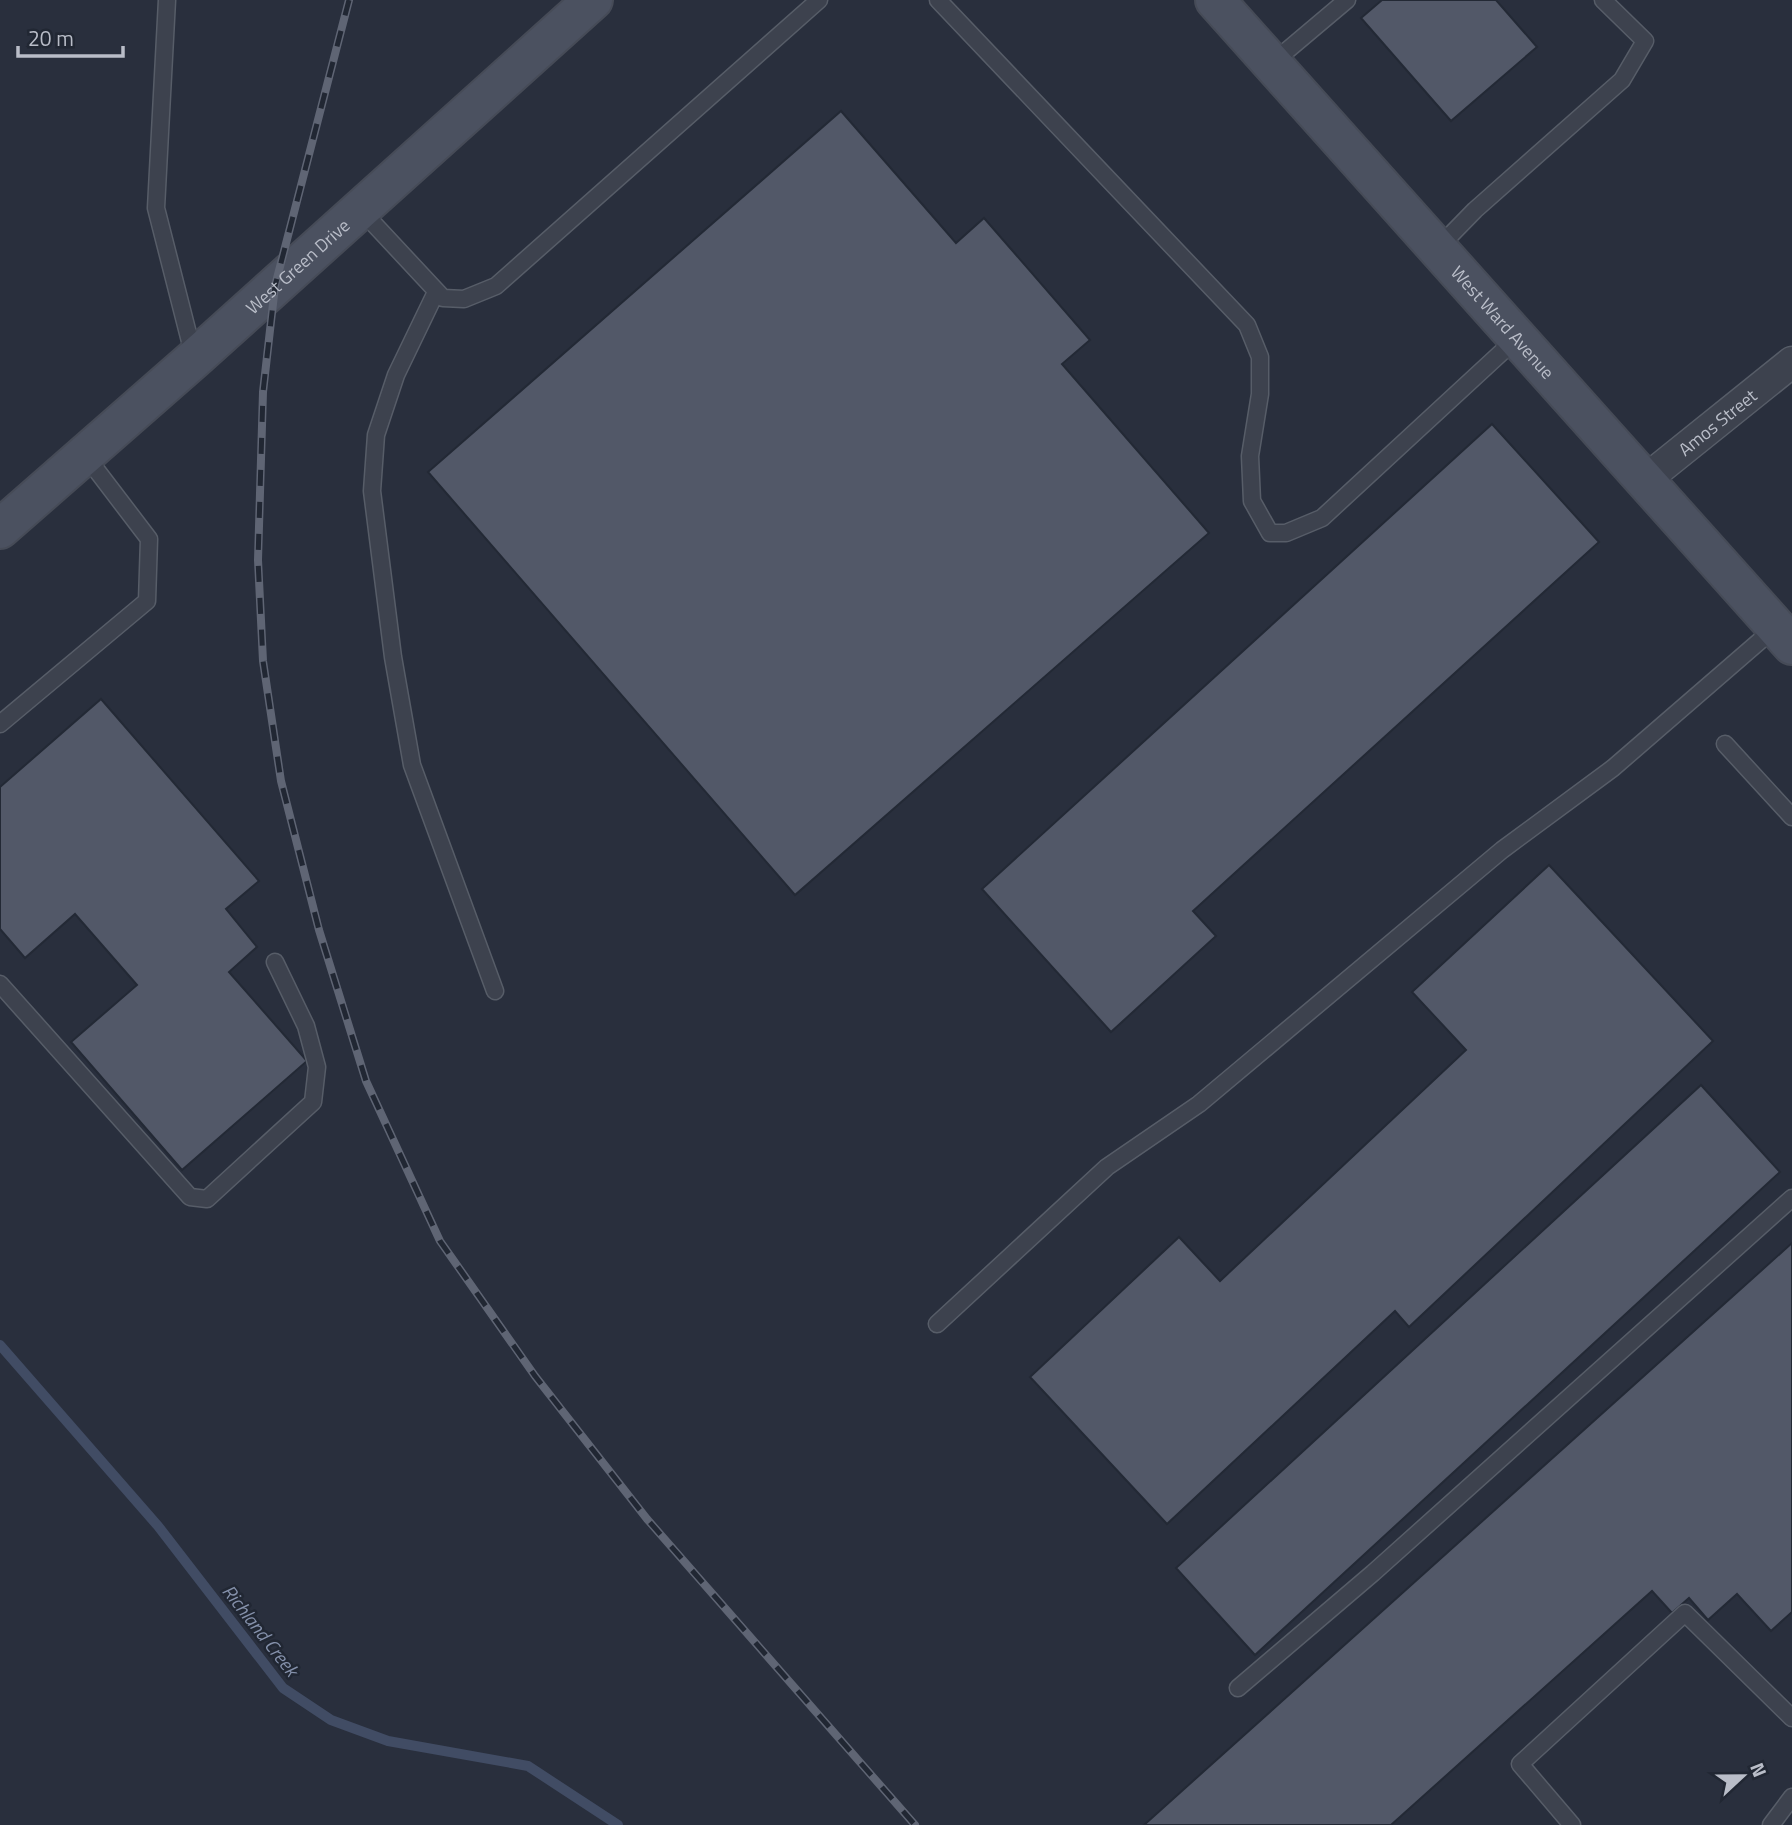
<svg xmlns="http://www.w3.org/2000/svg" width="1792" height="1825" viewBox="0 0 1792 1825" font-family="'Titillium Web',sans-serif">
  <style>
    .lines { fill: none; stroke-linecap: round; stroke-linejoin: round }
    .stream { stroke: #414c64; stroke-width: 10 }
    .building { fill: #525868; stroke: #232935; stroke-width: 2 }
    .lane-casing { stroke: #575d68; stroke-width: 19 }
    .street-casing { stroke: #575d68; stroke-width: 33 }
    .secondary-casing { stroke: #464b57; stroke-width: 42 }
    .lane { stroke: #3d424e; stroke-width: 16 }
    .street { stroke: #3d424e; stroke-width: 30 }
    .secondary { stroke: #4b5160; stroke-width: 38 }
    .rail-casing { stroke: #5f6574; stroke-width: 8 }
    .rail { stroke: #212733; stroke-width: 5; stroke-dasharray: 16; stroke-linecap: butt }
    .labels { text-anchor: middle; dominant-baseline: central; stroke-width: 5; stroke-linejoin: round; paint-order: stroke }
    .street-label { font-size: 18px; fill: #b9bdc8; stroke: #212733 }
    .water-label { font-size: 19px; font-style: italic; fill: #8591ab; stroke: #212733 }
  </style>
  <rect width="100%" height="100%" fill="#292f3d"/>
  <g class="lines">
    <path class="stream" d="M 0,1345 L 158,1526 L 283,1688 L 331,1720 L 388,1741 L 528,1766 L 618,1825"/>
  </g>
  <path class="building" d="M 1382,0 L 1496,0 L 1537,47 L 1451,121 L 1361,18 Z
    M 841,111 L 956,243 L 984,218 L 1090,340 L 1062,364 L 1209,533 L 795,895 L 428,472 Z
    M 1492,424 L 1599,542 L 1193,911 L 1216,936 L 1111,1032 L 982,889 Z
    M 101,699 L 259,881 L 226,909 L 257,947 L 229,972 L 307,1061 L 182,1170 L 71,1042 L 137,985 L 75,914 L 25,958 L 0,929 L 0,787 Z
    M 1549,865 L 1713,1041 L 1409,1327 L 1395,1311 L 1167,1524 L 1030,1377 L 1179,1237 L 1220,1281 L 1466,1050 L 1412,992 Z
    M 1701,1085 L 1780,1172 L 1255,1655 L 1176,1568 Z
    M 1792,1243 L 1792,1612 L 1771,1631 L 1737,1594 L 1708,1620 L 1689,1598 L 1672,1613 L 1652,1591 L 1391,1825 L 1144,1825 Z"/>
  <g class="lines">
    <g class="lane-casing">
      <path id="lane" d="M 167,0 L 156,208 L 194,357
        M 938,0 L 1247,325 L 1260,357 L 1260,394 L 1250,456 L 1252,501 L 1270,533 L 1286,533 L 1322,518 L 1516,339
        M 1271,64 L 1347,0
        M 360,209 L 443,298 L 464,299 L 496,286 L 819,0
        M 1436,250 L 1475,210 L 1622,80 L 1645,41 L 1603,0
        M 436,292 L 396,375 L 376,435 L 372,491 L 393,657 L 412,765 L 495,991
        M 0,724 L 147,601 L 149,539 L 85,455
        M 1725,744 L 1792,817
        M 0,984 L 190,1197 L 207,1199 L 313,1102 L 317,1067 L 306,1026 L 275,962
        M 937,1324 L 1107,1167 L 1199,1104 L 1502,850 L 1613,768 L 1776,627
        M 1238,1688 L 1373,1573 L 1792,1198
        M 1572,1825 L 1520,1764 L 1685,1613 L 1792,1718
        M 1771,1825 L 1792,1797"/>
    </g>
    <g class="street-casing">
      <g id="street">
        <path id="s1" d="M 1644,481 L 1792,362"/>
      </g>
    </g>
    <g class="secondary-casing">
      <g id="secondary">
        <path id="s2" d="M 1215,0 L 1792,645"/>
        <path id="s3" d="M 0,529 L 194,359 L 593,0"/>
      </g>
    </g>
    <use href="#lane" class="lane"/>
    <use href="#street" class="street"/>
    <use href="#secondary" class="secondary"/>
    <g class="rail-casing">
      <path id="rail" d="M 349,0 L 275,286 L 263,392 L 258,560 L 263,661 L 281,781 L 319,930 L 366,1081 L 440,1241 L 535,1376 L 647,1519 L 915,1825"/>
    </g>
    <use href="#rail" class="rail"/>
  </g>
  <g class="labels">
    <g class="street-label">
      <text stroke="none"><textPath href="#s3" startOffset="397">West Green Drive</textPath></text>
      <text stroke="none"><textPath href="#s2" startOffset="432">West Ward Avenue</textPath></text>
      <text stroke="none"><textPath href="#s1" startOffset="94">Amos Street</textPath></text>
    </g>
    <g class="water-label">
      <text transform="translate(261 1630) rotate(52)">Richland Creek</text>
    </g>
  </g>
  <g transform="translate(1743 1776) rotate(68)" stroke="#212733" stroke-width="5" paint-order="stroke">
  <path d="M0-5L12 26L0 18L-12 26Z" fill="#b9bdc8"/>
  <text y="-10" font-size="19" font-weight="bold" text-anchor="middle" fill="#b9bdc8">N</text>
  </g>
  <path d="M18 46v10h105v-10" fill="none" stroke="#b9bdc8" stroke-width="3.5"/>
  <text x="28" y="46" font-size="21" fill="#b9bdc8" stroke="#212733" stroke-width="5" paint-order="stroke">20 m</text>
</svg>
